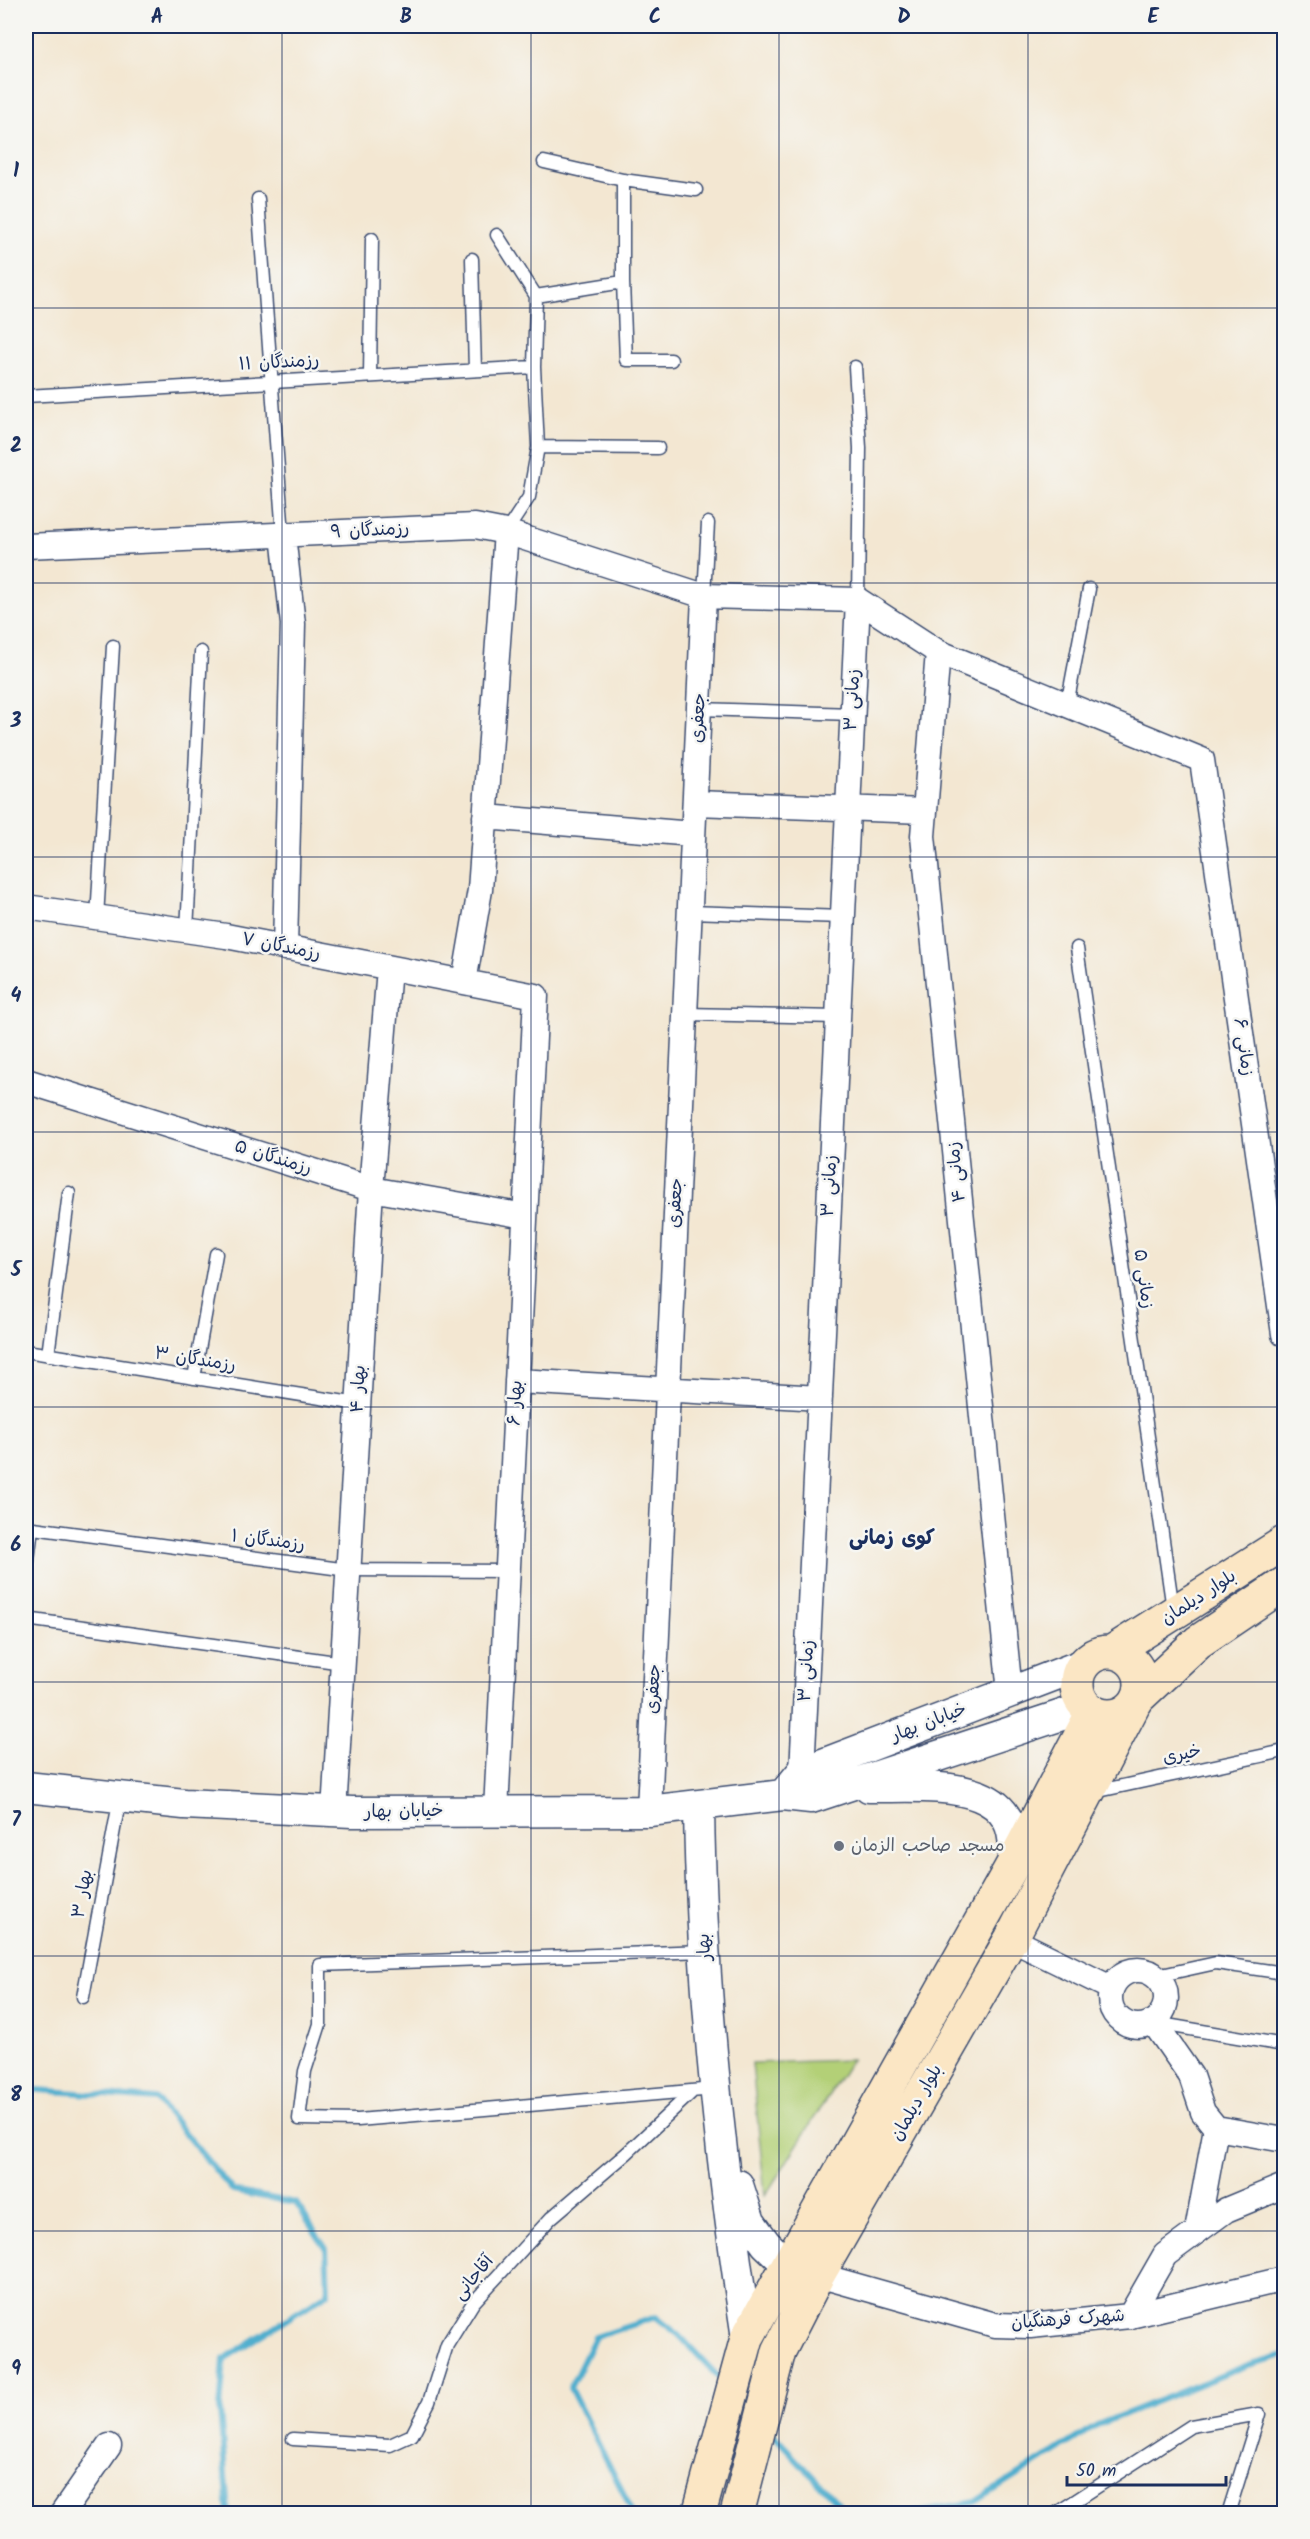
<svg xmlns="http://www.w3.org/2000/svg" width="1310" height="2539" viewBox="0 0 1310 2539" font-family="Kalam,'Playpen Sans Arabic',sans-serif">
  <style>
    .green { fill: #b3d077; stroke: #67806a; stroke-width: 1.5 }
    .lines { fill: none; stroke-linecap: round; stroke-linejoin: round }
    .stream { stroke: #4faece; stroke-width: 6 }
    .service-casing { stroke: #3b4b6f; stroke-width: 15 }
    .minor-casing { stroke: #3b4b6f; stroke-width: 27 }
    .tertiary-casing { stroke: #3b4b6f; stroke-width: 33 }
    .secondary-casing { stroke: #3b4b6f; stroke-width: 36 }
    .service { stroke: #fff; stroke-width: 12 }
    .minor { stroke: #fff; stroke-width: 24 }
    .tertiary { stroke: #fff; stroke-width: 30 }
    .secondary { stroke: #fbe6c4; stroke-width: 33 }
    .grid { fill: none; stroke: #1b2f5e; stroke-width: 1.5; stroke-opacity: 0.55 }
    .worship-dot { fill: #6b7280; stroke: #f6f6f2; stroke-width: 2 }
    .labels { text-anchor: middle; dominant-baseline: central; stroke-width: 5; stroke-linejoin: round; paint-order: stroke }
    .street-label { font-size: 18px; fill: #1b2f5e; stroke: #f6f6f2 }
    .worship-label { font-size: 18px; fill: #5b616d; stroke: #f6f6f2; text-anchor: start }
    .neighbourhood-label { font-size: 20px; font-weight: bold; fill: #1b2f5e; stroke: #f6f6f2 }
    .neatline { fill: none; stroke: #1b2f5e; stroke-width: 2 }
    .grid-label { font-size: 20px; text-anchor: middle; font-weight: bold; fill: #1b2f5e }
  </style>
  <rect width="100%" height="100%" fill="#f6f6f2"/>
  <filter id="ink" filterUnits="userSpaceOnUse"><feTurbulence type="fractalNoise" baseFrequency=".0167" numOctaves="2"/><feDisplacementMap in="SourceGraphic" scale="12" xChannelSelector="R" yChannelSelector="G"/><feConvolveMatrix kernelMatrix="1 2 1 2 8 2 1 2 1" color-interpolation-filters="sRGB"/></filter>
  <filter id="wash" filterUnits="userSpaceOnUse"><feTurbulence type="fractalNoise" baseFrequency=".008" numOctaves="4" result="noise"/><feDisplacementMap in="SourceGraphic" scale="24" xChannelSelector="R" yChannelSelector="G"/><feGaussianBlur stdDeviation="1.35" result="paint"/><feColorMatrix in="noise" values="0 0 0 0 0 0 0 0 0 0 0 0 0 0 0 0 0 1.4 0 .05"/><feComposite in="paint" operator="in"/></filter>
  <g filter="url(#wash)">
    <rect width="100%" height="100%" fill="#f3e7d2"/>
    <path class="green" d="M 851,2060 L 765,2196 L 752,2063 Z"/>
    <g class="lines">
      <path class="stream" d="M 26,2089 L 156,2099 L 233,2191 L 296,2203 L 326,2249 L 328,2293 L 224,2359 L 220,2410 L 228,2514
        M 770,2431 L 848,2514
        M 634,2514 L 570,2388 L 595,2337 L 656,2317 L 679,2335 L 723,2382
        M 904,2514 L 975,2502 L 1097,2425 L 1248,2365 L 1284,2355"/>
    </g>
  </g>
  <g filter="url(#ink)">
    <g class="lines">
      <g class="service-casing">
        <path id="service" d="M 544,162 L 623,180
          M 258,199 L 283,535
          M 497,235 L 536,296
          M 472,259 L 475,370
          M 623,282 L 626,360 L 671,360
          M 855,367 L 860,448 L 858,600
          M 370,376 L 372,239
          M 26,396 L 534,367
          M 538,447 L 658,448
          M 506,532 L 529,497 L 538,447 L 534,367 L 536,296 L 623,282 L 623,180 L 696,190
          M 704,596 L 708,523
          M 1067,705 L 1089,589
          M 699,709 L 852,714
          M 690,912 L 843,917
          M 97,918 L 113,646
          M 187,931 L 201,652
          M 1077,948 L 1173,1609
          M 685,1014 L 838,1017
          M 26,1351 L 358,1404
          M 48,1355 L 69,1193
          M 194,1378 L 216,1254
          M 26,1527 L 348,1570 L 507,1571
          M 26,1576 L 32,1528
          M 26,1619 L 343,1663
          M 1094,1792 L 1284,1751
          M 704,1951 L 320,1965 L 320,2024 L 305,2071 L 299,2119 L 358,2120 L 714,2089
          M 1157,1976 L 1216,1963 L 1284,1973
          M 83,1997 L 120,1797
          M 1155,2023 L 1284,2045
          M 293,2439 L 390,2445 L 412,2435 L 429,2402 L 447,2345 L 473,2303 L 551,2218 L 627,2153 L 693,2091
          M 1055,2514 L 1191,2426 L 1259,2414 L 1228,2514"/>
      </g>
      <g class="minor-casing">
        <path id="minor" d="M 283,535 L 293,624 L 285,948
          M 26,546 L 475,526 L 506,532 L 704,596 L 858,600 L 938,652 L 1202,760 L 1284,1334
          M 938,652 L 923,836 L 1010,1692
          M 695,803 L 925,811
          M 485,817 L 693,834
          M 26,907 L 226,936 L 536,996 L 496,1811
          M 464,982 L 480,890 L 506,532
          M 26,1081 L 371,1189 L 525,1216
          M 517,1381 L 820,1398
          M 802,1772 L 858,600
          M 649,1811 L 704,596
          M 334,1812 L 371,1189 L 389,968
          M 1011,1939 L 1111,1988
          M1110 1998a28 28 0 1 1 56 0a28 28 0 1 1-56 0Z
          M 1154,2023 L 1191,2076 L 1203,2112 L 1216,2128 L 1197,2231
          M 1216,2128 L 1284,2140
          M 818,2275 L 995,2325 L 1030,2326 L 1130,2316 L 1284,2279
          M 1130,2316 L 1165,2255 L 1226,2210 L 1284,2186
          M 62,2514 L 109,2446"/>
      </g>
      <g class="tertiary-casing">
        <path id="tertiary" d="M 26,1787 L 184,1804 L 352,1812 L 649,1811 L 783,1795 L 811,1798 L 1086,1707
          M 869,1787 C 927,1788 1028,1774 1012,1866
          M 783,1795 L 802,1772 L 1084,1664
          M 699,1805 C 701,1984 720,2161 747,2338
          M 738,2185 L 750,2222 L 766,2244 L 788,2265"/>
      </g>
      <g class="secondary-casing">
        <path id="secondary" d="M1077 1684a32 32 0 1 1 64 0a32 32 0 1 1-64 0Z
          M 1112,1652 L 1284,1543
          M 1140,1696 L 1198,1642 L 1284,1584
          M 699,2514 L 747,2338 L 1012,1866 L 1093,1712
          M 737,2514 L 779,2351 L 818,2275 L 1011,1939 L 1133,1706"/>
      </g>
      <use href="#service" class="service"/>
      <use href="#minor" class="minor"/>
      <use href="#tertiary" class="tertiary"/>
      <use href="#secondary" class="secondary"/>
    </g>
  </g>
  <path class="grid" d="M 282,26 L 282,2514M 531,26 L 531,2514M 779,26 L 779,2514M 1028,26 L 1028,2514M 26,308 L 1284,308M 26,583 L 1284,583M 26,857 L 1284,857M 26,1132 L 1284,1132M 26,1407 L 1284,1407M 26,1682 L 1284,1682M 26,1956 L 1284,1956M 26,2231 L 1284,2231"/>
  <circle class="worship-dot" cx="839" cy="1846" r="6"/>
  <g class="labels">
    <g class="street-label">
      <text transform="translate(279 363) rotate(-3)">رزمندگان ۱۱</text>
      <text transform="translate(370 531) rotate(-3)">رزمندگان ۹</text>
      <text transform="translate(853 700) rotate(-87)">زمانی ۳</text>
      <text transform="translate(699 718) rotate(-87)">جعفری</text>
      <text transform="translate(281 947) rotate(11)">رزمندگان ۷</text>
      <text transform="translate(1243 1047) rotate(82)">زمانی ۶</text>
      <text transform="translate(273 1158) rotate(17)">رزمندگان ۵</text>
      <text transform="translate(957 1172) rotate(-96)">زمانی ۴</text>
      <text transform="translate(830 1186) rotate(-87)">زمانی ۳</text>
      <text transform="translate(676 1203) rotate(-87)">جعفری</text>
      <text transform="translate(1143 1279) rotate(82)">زمانی ۵</text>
      <text transform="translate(195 1360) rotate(9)">رزمندگان ۳</text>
      <text transform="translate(359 1389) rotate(-87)">بهار ۴</text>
      <text transform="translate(516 1403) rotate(-87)">بهار ۶</text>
      <text transform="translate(268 1541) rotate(7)">رزمندگان ۱</text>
      <text transform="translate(1199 1598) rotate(-33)">بلوار دیلمان</text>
      <text transform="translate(807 1671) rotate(-87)">زمانی ۳</text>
      <text transform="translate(654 1689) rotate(-87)">جعفری</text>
      <text transform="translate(929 1723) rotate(-21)">خیابان بهار</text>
      <text transform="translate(1182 1755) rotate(-12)">خیری</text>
      <text transform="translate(404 1812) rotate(-1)">خیابان بهار</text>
      <text transform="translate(83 1894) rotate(-80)">بهار ۳</text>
      <text transform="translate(705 1947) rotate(-94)">بهار</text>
      <text transform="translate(917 2103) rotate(-60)">بلوار دیلمان</text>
      <text transform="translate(474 2278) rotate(-50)">آقاجانی</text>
      <text transform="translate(1068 2320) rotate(-4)">شهرک فرهنگیان</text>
    </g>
    <g class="worship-label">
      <text x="851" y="1846">مسجد صاحب الزمان</text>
    </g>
    <g class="neighbourhood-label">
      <text x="892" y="1539">کوی زمانی</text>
    </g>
  </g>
  <rect width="1310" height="2539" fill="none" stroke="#f6f6f2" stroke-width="66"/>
  <path d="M1067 2476v9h159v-9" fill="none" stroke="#1b2f5e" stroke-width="3"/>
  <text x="1076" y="2476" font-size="18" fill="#1b2f5e" stroke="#f6f6f2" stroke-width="4.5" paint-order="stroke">50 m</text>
  <rect x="33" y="33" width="1244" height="2473" class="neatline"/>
  <g class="grid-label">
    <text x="157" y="23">A</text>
    <text x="406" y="23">B</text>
    <text x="655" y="23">C</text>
    <text x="904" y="23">D</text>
    <text x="1153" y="23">E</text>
    <text x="16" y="177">1</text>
    <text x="16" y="452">2</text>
    <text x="16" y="727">3</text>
    <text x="16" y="1002">4</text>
    <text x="16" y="1276">5</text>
    <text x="16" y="1551">6</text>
    <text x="16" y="1826">7</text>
    <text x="16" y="2101">8</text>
    <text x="16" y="2375">9</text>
  </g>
</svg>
